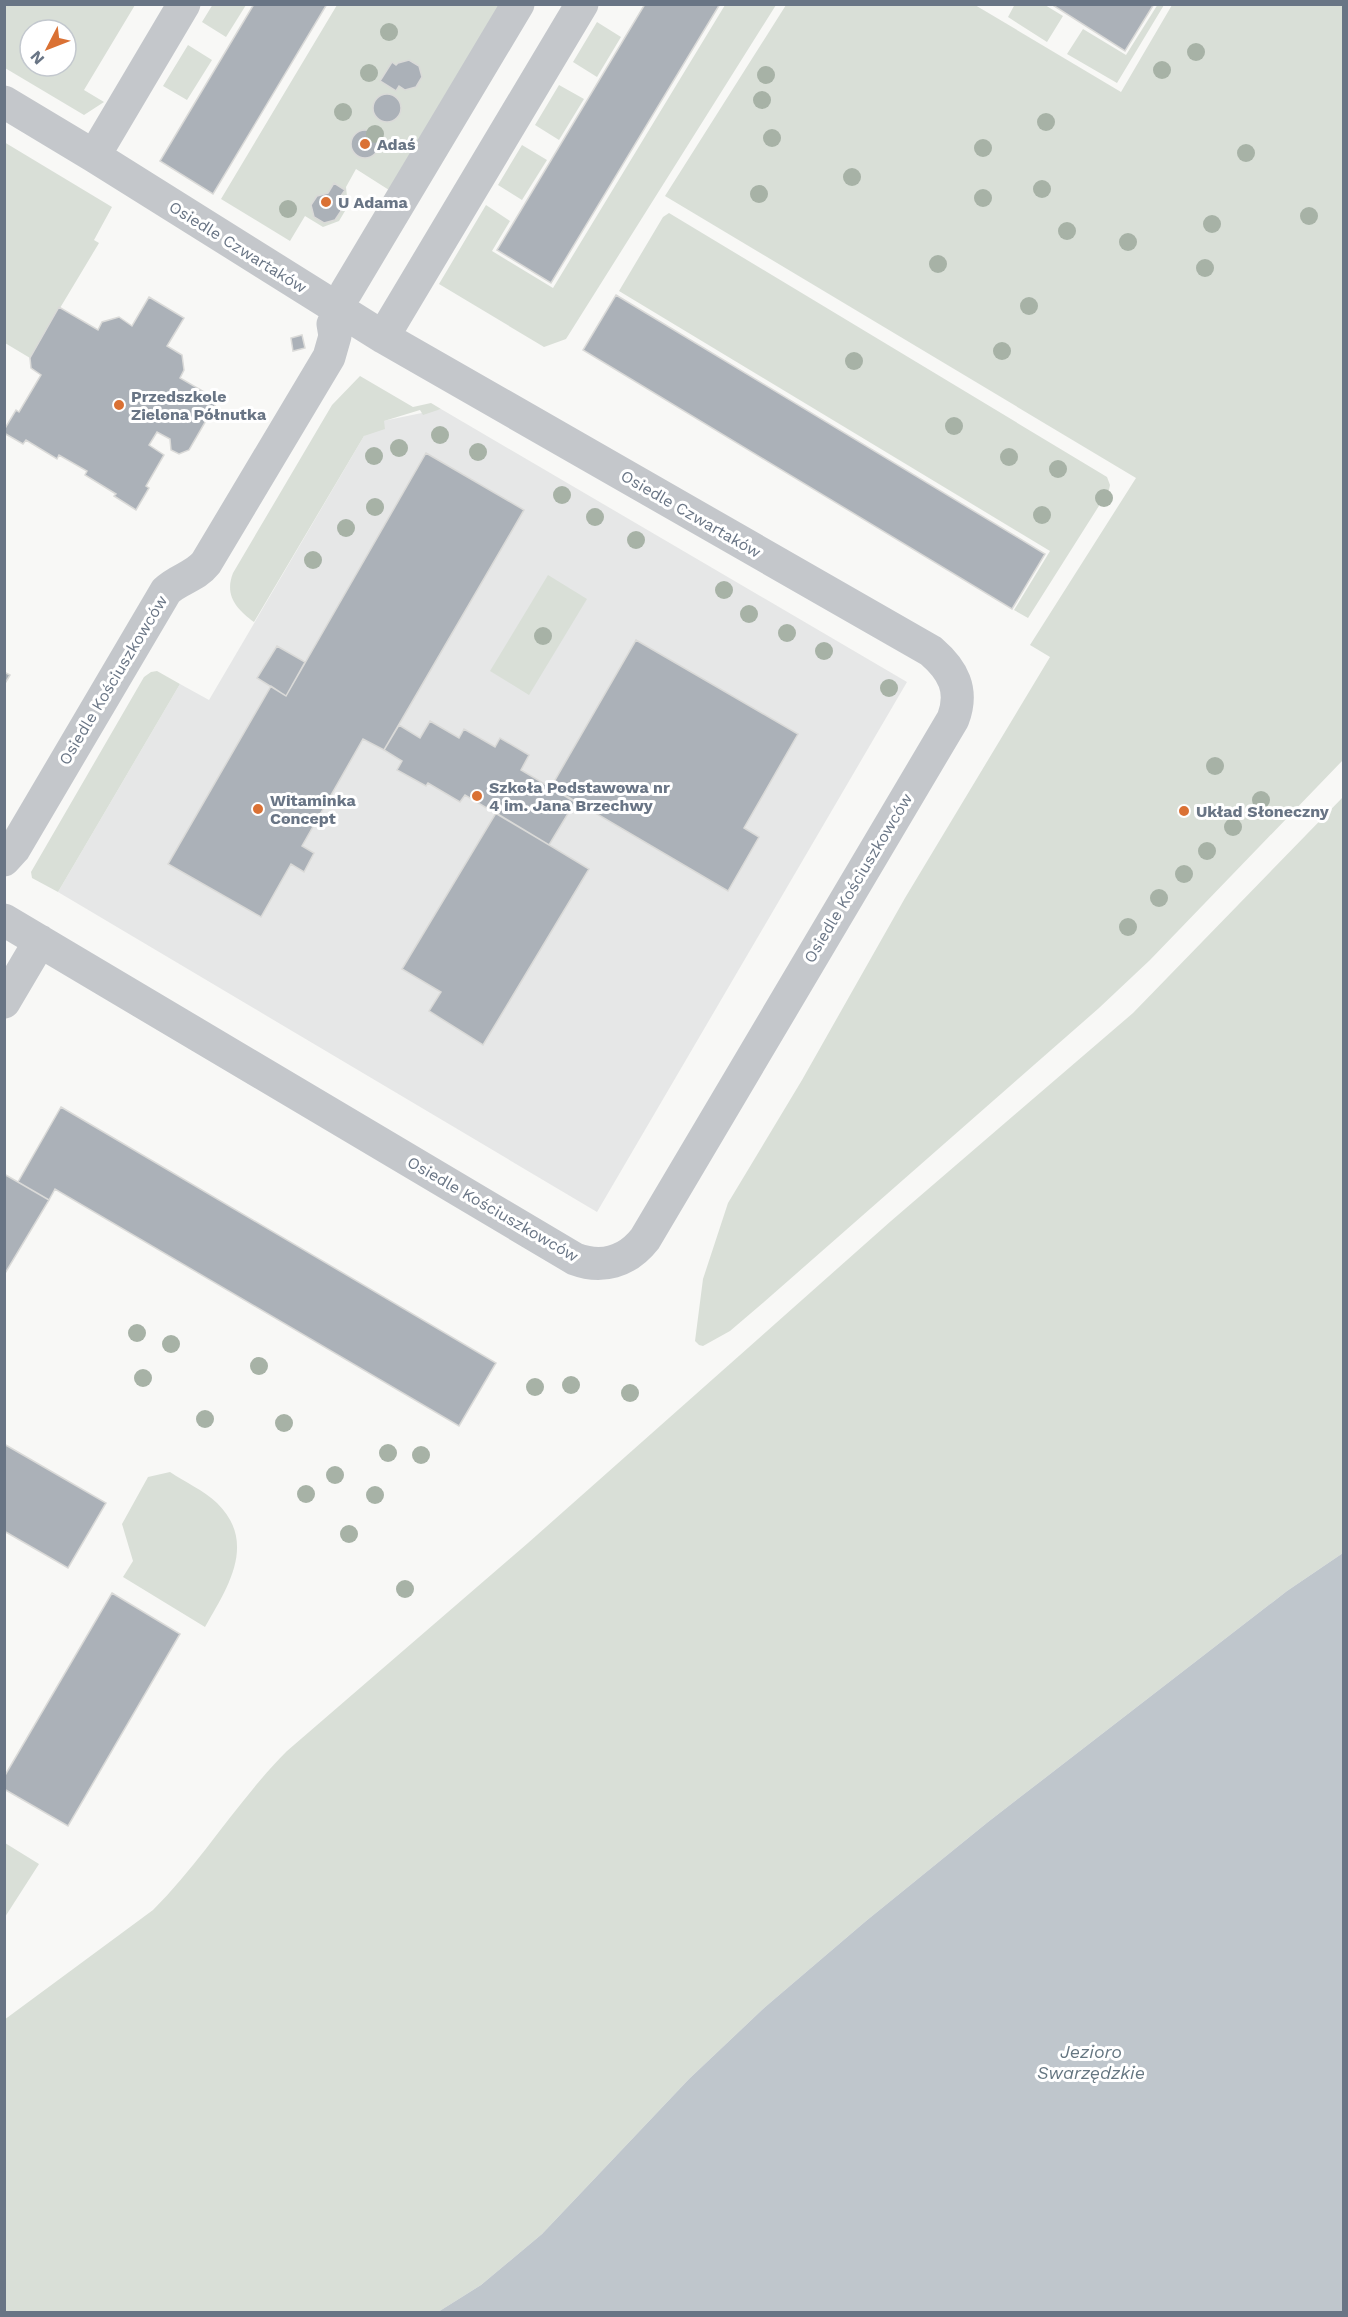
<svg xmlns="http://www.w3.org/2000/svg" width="1348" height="2317" viewBox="0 0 1348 2317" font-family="'Work Sans',sans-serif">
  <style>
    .built { fill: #e6e7e7 }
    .green { fill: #d9dfd7; fill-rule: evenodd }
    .water { fill: #bfc6cc }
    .building { fill: #abb1b8; stroke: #dadad8; stroke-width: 1.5 }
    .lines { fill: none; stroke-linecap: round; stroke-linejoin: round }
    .minor { stroke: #c4c7cb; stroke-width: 33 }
    .tree { fill: #a7b2a6 }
    .poi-dot { fill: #da7134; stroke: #fff; stroke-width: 2 }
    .labels { text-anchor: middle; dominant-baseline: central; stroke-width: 6; stroke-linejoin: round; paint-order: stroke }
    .poi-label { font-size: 16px; font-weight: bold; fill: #697585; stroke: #fff; text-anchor: start }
    .street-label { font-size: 16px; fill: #697585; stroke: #fff }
    .water-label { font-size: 18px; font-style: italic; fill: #657681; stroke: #fff }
  </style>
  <rect width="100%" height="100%" fill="#f8f8f6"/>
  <path class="built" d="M 441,409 L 907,682 L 597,1212 L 58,892 L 180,684 L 209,700 L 364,436 L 383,421 Z"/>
  <path class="green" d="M 5,4 L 135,5 L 84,90 L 104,102 L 84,115 L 5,68 ZM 30,30 L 66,30 L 66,66 L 30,66 Z
    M 213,4 L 246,5 L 226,37 L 202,22 Z
    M 1015,4 L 1045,5 L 1063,16 L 1047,42 L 1008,17 Z
    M 1158,4 L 1164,5 L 1117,83 L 1067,54 L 1083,29 L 1126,55 Z
    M 337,5 L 501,5 L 389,190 L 356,169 L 346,187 L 348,206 L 339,221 L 323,227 L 305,216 L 290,241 L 221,199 Z
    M 725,5 L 776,5 L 566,339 L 544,347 L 439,284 L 486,205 L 510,221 L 492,251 L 553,288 Z
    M 786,5 L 975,5 L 1121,92 L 1172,5 L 1343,5 L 1343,760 L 1150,960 L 1099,1008 L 764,1302 L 730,1331 L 703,1346 L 699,1345 L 695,1341 L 703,1279 L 728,1203 L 802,1080 L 905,898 L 1050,657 L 1030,645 L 1136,478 L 665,196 Z
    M 597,22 L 621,37 L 597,77 L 573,62 Z
    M 188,45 L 212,60 L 187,100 L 163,86 Z
    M 559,85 L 584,99 L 559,140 L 535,125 Z
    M 4,142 L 112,207 L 94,240 L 99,243 L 30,358 L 5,343 Z
    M 522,145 L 547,160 L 522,200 L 498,185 Z
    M 669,213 L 1107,477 L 1110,485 L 1109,490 L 1028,618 L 1014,610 L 1050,551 L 619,291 L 663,217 Z
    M 360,376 L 413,407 L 431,403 L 441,409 L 423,415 L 420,410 L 384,421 L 385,429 L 364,436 L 254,622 C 237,609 224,596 233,573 L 332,405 Z
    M 548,575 L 587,599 L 529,695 L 490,671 Z
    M 157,671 L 180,684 L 58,892 L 32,878 L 31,872 L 144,677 L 151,672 Z
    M 1343,797 L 1343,1553 L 1287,1591 L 988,1822 L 866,1921 L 764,2008 L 689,2079 L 542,2234 L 481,2285 L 438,2312 L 5,2312 L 4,2020 L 153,1910 C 202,1861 238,1800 287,1751 L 528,1543 L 891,1221 L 1133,1013 Z
    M 170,1472 C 185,1482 203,1490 217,1503 C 258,1543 227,1588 205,1627 L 123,1577 L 133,1561 L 122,1524 L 148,1477 Z
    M 5,1843 L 39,1864 L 5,1917 Z"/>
  <path class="water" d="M 1343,1553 L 1343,2312 L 438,2312 L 481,2285 L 542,2234 L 689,2079 L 764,2008 L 866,1921 L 988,1822 L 1287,1591 Z"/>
  <path class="building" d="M 254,4 L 327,4 L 213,194 L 160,161 Z
    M 645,4 L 720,4 L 551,283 L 497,250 Z
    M 1051,4 L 1154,4 L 1125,51 Z
    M 409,60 L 419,66 L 422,77 L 416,87 L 405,90 L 399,86 L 396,91 L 380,81 L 392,62 L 396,65 L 398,63 Z
    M373 108a14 14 0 1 1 28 0a14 14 0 1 1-28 0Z
    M351 144a14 14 0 1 1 28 0a14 14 0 1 1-28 0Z
    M 334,183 L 345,190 L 339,199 L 341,211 L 335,220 L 324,223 L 314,217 L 311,205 L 317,196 L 328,193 Z
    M 616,295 L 1045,554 L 1012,609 L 583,350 Z
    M 149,297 L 184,318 L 167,346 L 182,355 L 184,370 L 180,378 L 218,400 L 189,450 L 179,454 L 171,450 L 170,439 L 157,432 L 149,445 L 164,455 L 146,486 L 149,488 L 136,510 L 114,496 L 116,494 L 85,475 L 87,471 L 59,455 L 57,459 L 26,440 L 23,444 L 4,433 L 4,430 L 16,410 L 19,412 L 41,375 L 31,368 L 30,358 L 59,307 L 98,330 L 102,322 L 119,317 L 132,326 Z
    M 302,335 L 305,348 L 293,351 L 291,338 Z
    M 426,453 L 524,510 L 384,750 L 363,739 L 302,846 L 314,853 L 304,872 L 291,864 L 261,917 L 168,864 L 271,686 L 286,696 Z
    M 636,640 L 798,734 L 744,828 L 759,837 L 728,891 L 551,787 Z
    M 277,646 L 305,662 L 286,696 L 257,678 Z
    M 4,672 L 10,675 L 4,685 Z
    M 430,721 L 459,738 L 464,729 L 495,747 L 500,738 L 529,755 L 521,770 L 575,802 L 549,845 L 465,795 L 460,802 L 428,783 L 426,786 L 397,770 L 402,761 L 384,750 L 399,725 L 420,738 Z
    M 496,813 L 589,869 L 483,1045 L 429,1011 L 441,992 L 402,969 Z
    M 61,1107 L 496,1363 L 459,1426 L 55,1189 L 49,1200 L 18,1182 Z
    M 4,1174 L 49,1200 L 4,1275 Z
    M 4,1444 L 106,1503 L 68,1568 L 4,1531 Z
    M 112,1593 L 180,1634 L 68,1826 L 4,1789 L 4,1777 Z"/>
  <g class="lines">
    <path class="minor" d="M 4,102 L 94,156 L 383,337 L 931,651 C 953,670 964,690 953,719 L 645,1239 C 627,1262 602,1269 575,1259 L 4,920
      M 94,156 L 184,4
      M 346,292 L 518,4
      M 383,337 L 582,4
      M 4,860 L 14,849 L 166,591 C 178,579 195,577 206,563 L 329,357 L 335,336 L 333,324
      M 4,1002 L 40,941"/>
  </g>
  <g class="tree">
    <circle cx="389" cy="32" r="9"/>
    <circle cx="1196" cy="52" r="9"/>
    <circle cx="1162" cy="70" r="9"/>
    <circle cx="369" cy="73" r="9"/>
    <circle cx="766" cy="75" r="9"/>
    <circle cx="762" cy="100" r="9"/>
    <circle cx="343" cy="112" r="9"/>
    <circle cx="1046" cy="122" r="9"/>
    <circle cx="375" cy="134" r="9"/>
    <circle cx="772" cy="138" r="9"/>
    <circle cx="983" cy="148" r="9"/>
    <circle cx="1246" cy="153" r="9"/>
    <circle cx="852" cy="177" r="9"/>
    <circle cx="1042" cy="189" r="9"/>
    <circle cx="759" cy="194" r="9"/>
    <circle cx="983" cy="198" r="9"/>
    <circle cx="288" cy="209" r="9"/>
    <circle cx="1309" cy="216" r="9"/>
    <circle cx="1212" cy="224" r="9"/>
    <circle cx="1067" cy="231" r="9"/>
    <circle cx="1128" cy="242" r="9"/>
    <circle cx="938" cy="264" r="9"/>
    <circle cx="1205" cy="268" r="9"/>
    <circle cx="1029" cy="306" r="9"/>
    <circle cx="1002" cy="351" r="9"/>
    <circle cx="854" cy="361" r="9"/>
    <circle cx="954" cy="426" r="9"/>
    <circle cx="440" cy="435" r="9"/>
    <circle cx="399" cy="448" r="9"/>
    <circle cx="478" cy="452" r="9"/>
    <circle cx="374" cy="456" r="9"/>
    <circle cx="1009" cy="457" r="9"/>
    <circle cx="1058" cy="469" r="9"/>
    <circle cx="562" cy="495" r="9"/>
    <circle cx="1104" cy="498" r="9"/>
    <circle cx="375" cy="507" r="9"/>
    <circle cx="1042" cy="515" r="9"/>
    <circle cx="595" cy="517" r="9"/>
    <circle cx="346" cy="528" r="9"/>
    <circle cx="636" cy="540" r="9"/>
    <circle cx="313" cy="560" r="9"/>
    <circle cx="724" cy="590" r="9"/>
    <circle cx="749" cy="614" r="9"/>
    <circle cx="787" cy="633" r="9"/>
    <circle cx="543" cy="636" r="9"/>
    <circle cx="824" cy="651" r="9"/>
    <circle cx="889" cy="688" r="9"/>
    <circle cx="1215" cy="766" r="9"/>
    <circle cx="1261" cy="800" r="9"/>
    <circle cx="1233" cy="827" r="9"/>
    <circle cx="1207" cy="851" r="9"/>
    <circle cx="1184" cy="874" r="9"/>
    <circle cx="1159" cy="898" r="9"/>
    <circle cx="1128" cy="927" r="9"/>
    <circle cx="137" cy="1333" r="9"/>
    <circle cx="171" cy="1344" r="9"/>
    <circle cx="259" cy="1366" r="9"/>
    <circle cx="143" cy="1378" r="9"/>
    <circle cx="571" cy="1385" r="9"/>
    <circle cx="535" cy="1387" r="9"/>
    <circle cx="630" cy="1393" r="9"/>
    <circle cx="205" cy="1419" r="9"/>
    <circle cx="284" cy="1423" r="9"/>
    <circle cx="388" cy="1453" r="9"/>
    <circle cx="421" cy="1455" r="9"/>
    <circle cx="335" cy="1475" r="9"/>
    <circle cx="306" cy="1494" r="9"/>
    <circle cx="375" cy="1495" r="9"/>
    <circle cx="349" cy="1534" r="9"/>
    <circle cx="405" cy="1589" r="9"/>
  </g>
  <g class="poi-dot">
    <circle cx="365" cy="144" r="6"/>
    <circle cx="326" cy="202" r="6"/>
    <circle cx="119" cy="405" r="6"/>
    <circle cx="477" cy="796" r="6"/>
    <circle cx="258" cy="809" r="6"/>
    <circle cx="1184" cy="811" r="6"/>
  </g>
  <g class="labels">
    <g class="poi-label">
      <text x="377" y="144">Adaś</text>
      <text x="338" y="202">U Adama</text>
      <text x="131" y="396">Przedszkole<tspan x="131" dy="18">Zielona Półnutka</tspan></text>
      <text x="489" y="787">Szkoła Podstawowa nr<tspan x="489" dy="18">4 im. Jana Brzechwy</tspan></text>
      <text x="270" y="800">Witaminka<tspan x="270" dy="18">Concept</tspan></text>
      <text x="1196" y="811">Układ Słoneczny</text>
    </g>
    <g class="street-label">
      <text transform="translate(238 247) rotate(32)">Osiedle Czwartaków</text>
      <text transform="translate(691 514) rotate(30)">Osiedle Czwartaków</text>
      <text transform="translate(113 680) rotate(-59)">Osiedle Kościuszkowców</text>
      <text transform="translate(858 878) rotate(-59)">Osiedle Kościuszkowców</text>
      <text transform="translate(493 1209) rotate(30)">Osiedle Kościuszkowców</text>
    </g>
    <g class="water-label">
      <text x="1091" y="2051">Jezioro<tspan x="1091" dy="21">Swarzędzkie</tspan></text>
    </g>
  </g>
  <rect width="1348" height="2317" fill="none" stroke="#697585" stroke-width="12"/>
  <g transform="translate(48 48) rotate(228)"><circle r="28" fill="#ffffff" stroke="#c3c8ce" stroke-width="1.5"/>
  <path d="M0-4.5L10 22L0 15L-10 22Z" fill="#da7134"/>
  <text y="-9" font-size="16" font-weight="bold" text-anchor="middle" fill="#697585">N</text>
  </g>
</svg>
